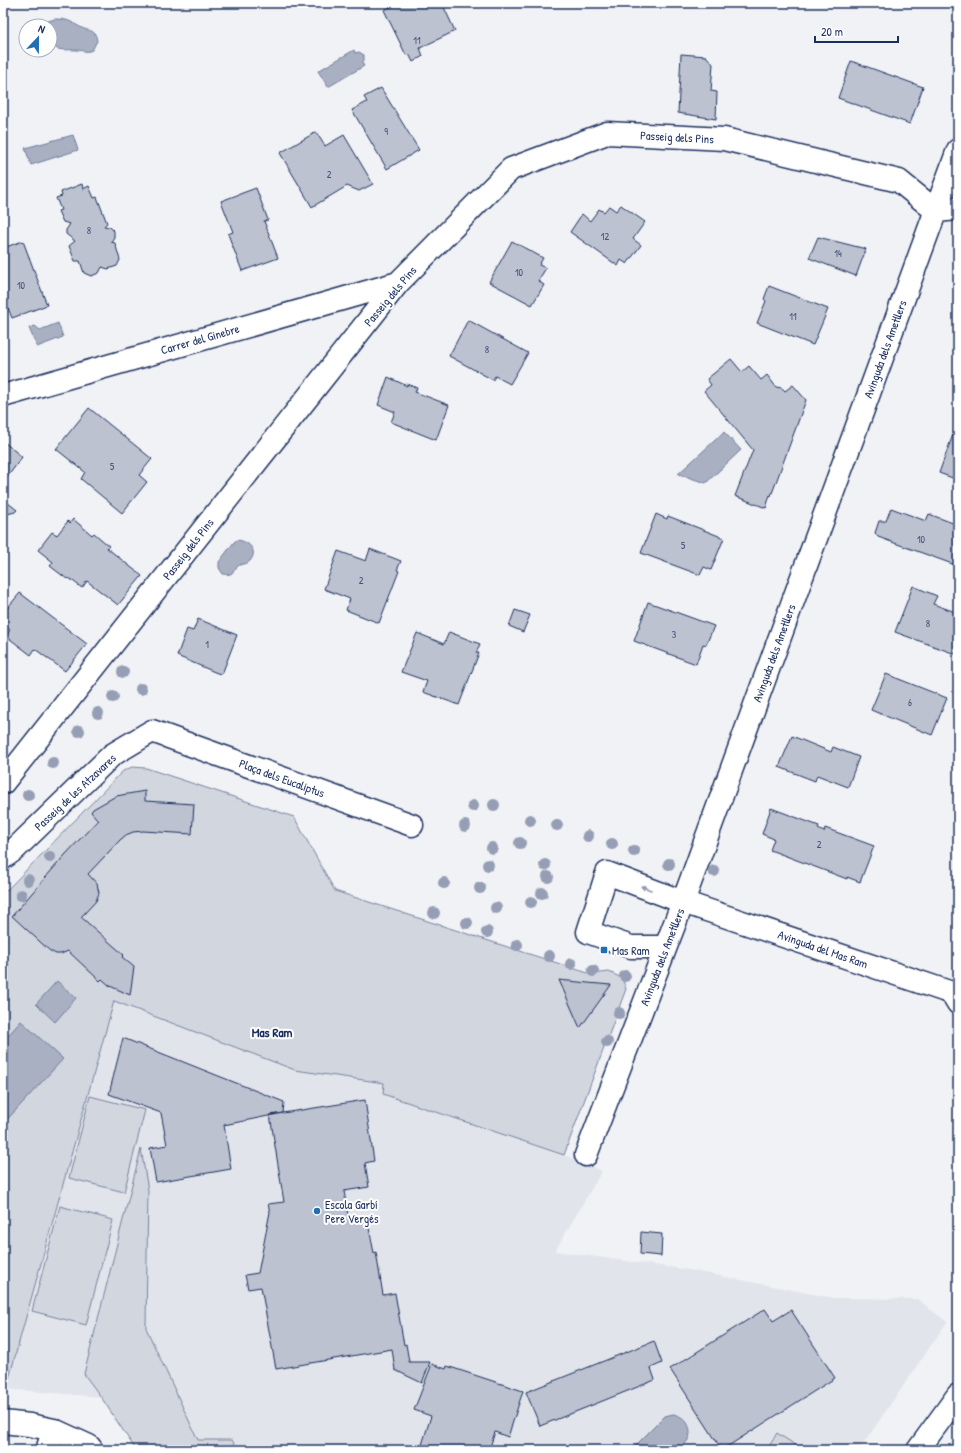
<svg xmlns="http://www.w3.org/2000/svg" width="961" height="1453" viewBox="0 0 961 1453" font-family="'Patrick Hand',sans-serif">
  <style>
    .built { fill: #e1e4ea }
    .green { fill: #d2d6df; stroke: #76829e }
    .water { fill: #a8b0c2; stroke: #707c9a }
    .building { fill: #bcc2d0; stroke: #1b2f5e }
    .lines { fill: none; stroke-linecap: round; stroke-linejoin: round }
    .minor-casing { stroke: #1b2f5e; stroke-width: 25 }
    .minor { stroke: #fff; stroke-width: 22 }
    .tree { fill: #959eb4 }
    .oneway { fill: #8d97ae }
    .poi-dot { fill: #1f6fb2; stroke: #fff; stroke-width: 1.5 }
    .labels { text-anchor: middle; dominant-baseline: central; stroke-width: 4; stroke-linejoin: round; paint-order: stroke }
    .number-label { font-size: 10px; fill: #43547a }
    .street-label { font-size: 12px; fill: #1b2f5e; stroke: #fff }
    .poi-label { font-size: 12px; fill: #1b2f5e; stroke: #fff; text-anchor: start }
    .neighbourhood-label { font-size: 13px; font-weight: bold; fill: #1b2f5e; stroke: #fff }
  </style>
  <rect width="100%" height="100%" fill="#f1f2f5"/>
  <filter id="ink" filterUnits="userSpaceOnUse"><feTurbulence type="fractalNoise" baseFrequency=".025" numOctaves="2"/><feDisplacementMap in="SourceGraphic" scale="8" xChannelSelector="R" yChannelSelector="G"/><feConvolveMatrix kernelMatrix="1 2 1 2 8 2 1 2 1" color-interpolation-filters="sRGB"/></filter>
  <g filter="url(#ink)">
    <path class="built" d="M 114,1001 L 295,1070 L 384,1083 L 383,1094 L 564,1155 L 602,1171 L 555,1251 L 689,1270 L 834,1298 L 917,1299 L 947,1322 L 859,1450 L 136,1450 L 101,1397 L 6,1389 Z"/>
    <path class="green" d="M 132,767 L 146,768 L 294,817 L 335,891 L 591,974 L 609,972 L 622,978 L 626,989 L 564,1155 L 383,1094 L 384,1083 L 295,1070 L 114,1001 L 6,1389 L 3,1389 L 3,894 L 123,771 Z
      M 90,1096 L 145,1110 L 124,1192 L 69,1178 Z
      M 141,1149 L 148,1190 L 146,1328 L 198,1440 L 232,1440 L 238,1450 L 136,1450 L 101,1397 L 84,1374 Z
      M 60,1206 L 113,1220 L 86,1325 L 32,1311 Z
      M 777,1433 L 803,1450 L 767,1450 Z"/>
    <path class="water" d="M 55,19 C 70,19 70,22 82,28 C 90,32 95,28 97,41 L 92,50 C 86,53 83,50 76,50 C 65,49 60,52 50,45 L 50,26 L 42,26 L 48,21 Z
      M 354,50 L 355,53 L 359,52 L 364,55 L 364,60 L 362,63 L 364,66 L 328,87 L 318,71 Z
      M 73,135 L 78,150 L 31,165 L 25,148 Z
      M 58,323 L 63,337 L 37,347 L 29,328 L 35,326 L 40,330 Z
      M 724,432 L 741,450 L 706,483 L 678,474 Z
      M 237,540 C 248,541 259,550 250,561 C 246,565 242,563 238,566 C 232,571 234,576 223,574 L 219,568 L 219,562 L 234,542 Z
      M 57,981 L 76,998 L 55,1022 L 36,1004 Z
      M 21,1021 L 63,1059 L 3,1124 L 3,1041 Z
      M 673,1414 C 684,1416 693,1426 689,1438 C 687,1443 682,1446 678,1450 L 631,1450 L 665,1416 Z"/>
    <path class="building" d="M 399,3 L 442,3 L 455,31 L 420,48 L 423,56 L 413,62 L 409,54 L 406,55 L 384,10 Z
      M 681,54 L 706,56 L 713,64 L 711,91 L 717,92 L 716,119 L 678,113 Z
      M 851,61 L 923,87 L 910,124 L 838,98 Z
      M 381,88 L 419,150 L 387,169 L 352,110 L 367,102 L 364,97 Z
      M 316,132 L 325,146 L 344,135 L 373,184 L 359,191 L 347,186 L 312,207 L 280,153 Z
      M 82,184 L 83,189 L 89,186 L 94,198 L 97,197 L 107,223 L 104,226 L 110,227 L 114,231 L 114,237 L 111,242 L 115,243 L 120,260 L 117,266 L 108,269 L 102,267 L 99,273 L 91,276 L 84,273 L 80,261 L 75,261 L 69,246 L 75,241 L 66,234 L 66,230 L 70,224 L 63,222 L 58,211 L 61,210 L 56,198 L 62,196 L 61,192 Z
      M 256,188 L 268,220 L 264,221 L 278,258 L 242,271 L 228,234 L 233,232 L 221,201 Z
      M 621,205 L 645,222 L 633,239 L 641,245 L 627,264 L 621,260 L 618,266 L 570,232 L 582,214 L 590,221 L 599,209 L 604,212 L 609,206 L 616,211 Z
      M 818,237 L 866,249 L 856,276 L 809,258 Z
      M 23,241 L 47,305 L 12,318 L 3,295 L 3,248 Z
      M 512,241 L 543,258 L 539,265 L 546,268 L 538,281 L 544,285 L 532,305 L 489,282 Z
      M 769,286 L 828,309 L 813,345 L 757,323 L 766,301 L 764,299 Z
      M 468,320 L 528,353 L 510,384 L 495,376 L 493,380 L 449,356 Z
      M 731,359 L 742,372 L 749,366 L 761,380 L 767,375 L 776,387 L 782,388 L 785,391 L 793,385 L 806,400 L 771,496 L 770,495 L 766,508 L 735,496 L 753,450 L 704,391 L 711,385 L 707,379 Z
      M 388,377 L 407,386 L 407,384 L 417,388 L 415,392 L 449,405 L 436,440 L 391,422 L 395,412 L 378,405 Z
      M 89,408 L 152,459 L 139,475 L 147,482 L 122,513 L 81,479 L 85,472 L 56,449 Z
      M 955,429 L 958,430 L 958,480 L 939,473 Z
      M 3,441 L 22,457 L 3,483 Z
      M 3,499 L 17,510 L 15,512 L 7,514 L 6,513 L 3,516 Z
      M 891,508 L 926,521 L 929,514 L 958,525 L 958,566 L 878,537 L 875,533 L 879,521 L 886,521 Z
      M 656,514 L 667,519 L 668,516 L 724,538 L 711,570 L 704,567 L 700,575 L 641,553 Z
      M 73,519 L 92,535 L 94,533 L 109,546 L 107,548 L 142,576 L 118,605 L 87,581 L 82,588 L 69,578 L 67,579 L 50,566 L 53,562 L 38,550 L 52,532 L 57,535 L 68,521 L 70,523 Z
      M 370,549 L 401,561 L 397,570 L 399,571 L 379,623 L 346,610 L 350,599 L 324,589 L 338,551 L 366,561 Z
      M 913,586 L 937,596 L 933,604 L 958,613 L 958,655 L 895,632 Z
      M 20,593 L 87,644 L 65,671 L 35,649 L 31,655 L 6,636 L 10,630 L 3,624 L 3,613 Z
      M 648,602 L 714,626 L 706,645 L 703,644 L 696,664 L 634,641 Z
      M 515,610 L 530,615 L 523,632 L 509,626 Z
      M 198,619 L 237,635 L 222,674 L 217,673 L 177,656 L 187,629 L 193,631 Z
      M 449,632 L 480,644 L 476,653 L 479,653 L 459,705 L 423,692 L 427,681 L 401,672 L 417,633 L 444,644 Z
      M 886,674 L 947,698 L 932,735 L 871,710 Z
      M 792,736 L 831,752 L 833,747 L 859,757 L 848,787 L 817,775 L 815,781 L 779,767 Z
      M 145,791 L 145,801 L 194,804 L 192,834 L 143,831 L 133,832 L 126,835 L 120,840 L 88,874 L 97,884 L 99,893 L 96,901 L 81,917 L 124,955 L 122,957 L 134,967 L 130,995 L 110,986 L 102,979 L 100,981 L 68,951 L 61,954 L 56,954 L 50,951 L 12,916 L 65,855 L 98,820 L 91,812 L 93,809 L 116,796 Z
      M 771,808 L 819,826 L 818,829 L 824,832 L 825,828 L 874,846 L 860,882 L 847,877 L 847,879 L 770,850 L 774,839 L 762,834 Z
      M 559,980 L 588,983 L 611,985 L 580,1028 Z
      M 123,1038 L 284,1102 L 283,1113 L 224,1125 L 231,1169 L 156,1182 L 150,1148 L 167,1145 L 161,1113 L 109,1094 Z
      M 365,1100 L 374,1161 L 365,1163 L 369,1187 L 344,1191 L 349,1221 L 367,1218 L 374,1253 L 376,1252 L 383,1295 L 395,1293 L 404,1345 L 406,1344 L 409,1362 L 430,1362 L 422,1383 L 395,1370 L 392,1349 L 276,1369 L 261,1287 L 248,1289 L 245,1275 L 258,1273 L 270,1212 L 268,1204 L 284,1202 L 270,1115 Z
      M 641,1232 L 662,1234 L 661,1256 L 640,1254 Z
      M 765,1309 L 773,1321 L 791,1310 L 835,1378 L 722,1450 L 670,1369 Z
      M 654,1341 L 662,1363 L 651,1368 L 655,1380 L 540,1426 L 526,1392 Z
      M 432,1364 L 446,1369 L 447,1366 L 523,1391 L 508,1437 L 495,1432 L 489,1450 L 428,1450 L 421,1448 L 431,1416 L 414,1410 Z"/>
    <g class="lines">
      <g class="minor-casing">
        <path id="minor" d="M 3,396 L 398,283
          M 3,783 L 398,283 L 511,169 L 607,133 L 724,139 L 899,181 L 936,211 L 958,209
          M 3,858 L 14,850 L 112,755 L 152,731 L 412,825
          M 665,947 L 631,947 L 588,932 L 607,873 L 683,902 L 952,993 L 958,1003
          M 586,1155 L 683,902 L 958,150
          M 3,1422 L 30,1425 L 54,1430 L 89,1446 L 92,1450
          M 47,1450 L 54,1430
          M 918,1450 L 958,1395"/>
      </g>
      <use href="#minor" class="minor"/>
    </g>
    <g class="tree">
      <circle cx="123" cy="672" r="6"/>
      <circle cx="141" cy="689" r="6"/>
      <circle cx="113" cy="697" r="6"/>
      <circle cx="98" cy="713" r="6"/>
      <circle cx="79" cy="731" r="6"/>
      <circle cx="53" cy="763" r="6"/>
      <circle cx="28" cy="795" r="6"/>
      <circle cx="494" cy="805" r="6"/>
      <circle cx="473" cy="806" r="6"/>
      <circle cx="530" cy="820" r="6"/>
      <circle cx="557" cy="825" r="6"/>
      <circle cx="465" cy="826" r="6"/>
      <circle cx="588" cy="836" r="6"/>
      <circle cx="520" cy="843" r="6"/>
      <circle cx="612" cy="844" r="6"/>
      <circle cx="492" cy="848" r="6"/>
      <circle cx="634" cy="851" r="6"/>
      <circle cx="50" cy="857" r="6"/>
      <circle cx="669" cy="864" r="6"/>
      <circle cx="488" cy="865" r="6"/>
      <circle cx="545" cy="865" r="6"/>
      <circle cx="714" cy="871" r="6"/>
      <circle cx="548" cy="877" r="6"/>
      <circle cx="28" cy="880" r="6"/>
      <circle cx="444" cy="883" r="6"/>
      <circle cx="480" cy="888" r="6"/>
      <circle cx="542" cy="893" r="6"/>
      <circle cx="21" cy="895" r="6"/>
      <circle cx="531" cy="902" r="6"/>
      <circle cx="496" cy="908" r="6"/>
      <circle cx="434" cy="913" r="6"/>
      <circle cx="467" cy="923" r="6"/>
      <circle cx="487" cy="932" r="6"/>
      <circle cx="517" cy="945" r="6"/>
      <circle cx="549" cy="956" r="6"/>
      <circle cx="571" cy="964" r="6"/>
      <circle cx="593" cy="971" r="6"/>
      <circle cx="625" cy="976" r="6"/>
      <circle cx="619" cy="1013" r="6"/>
      <circle cx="607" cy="1042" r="6"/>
    </g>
    <defs><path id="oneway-solid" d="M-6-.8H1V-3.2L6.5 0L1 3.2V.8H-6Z"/></defs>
    <use class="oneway" href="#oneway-solid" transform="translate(646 888) rotate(-159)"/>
  </g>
  <g class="poi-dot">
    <rect x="600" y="946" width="8" height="8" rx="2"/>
    <circle cx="317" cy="1211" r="4"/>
  </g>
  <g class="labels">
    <g class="number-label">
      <text x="417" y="40">11</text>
      <text x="386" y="131">9</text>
      <text x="329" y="174">2</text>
      <text x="89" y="230">8</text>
      <text x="605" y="236">12</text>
      <text x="838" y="253">14</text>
      <text x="519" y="272">10</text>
      <text x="21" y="285">10</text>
      <text x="793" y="316">11</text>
      <text x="487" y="349">8</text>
      <text x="112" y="466">5</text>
      <text x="921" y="539">10</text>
      <text x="683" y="545">5</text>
      <text x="361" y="580">2</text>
      <text x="928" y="623">8</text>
      <text x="674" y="634">3</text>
      <text x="207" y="644">1</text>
      <text x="910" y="702">6</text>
      <text x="819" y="844">2</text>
    </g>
    <g class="street-label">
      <text transform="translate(677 137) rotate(3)">Passeig dels Pins</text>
      <text transform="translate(390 296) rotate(-50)">Passeig dels Pins</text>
      <text transform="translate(200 339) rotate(-16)">Carrer del Ginebre</text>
      <text transform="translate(885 349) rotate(-70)">Avinguda dels Ametllers</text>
      <text transform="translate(188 549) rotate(-52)">Passeig dels Pins</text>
      <text transform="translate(774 653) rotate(-70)">Avinguda dels Ametllers</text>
      <text transform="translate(282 778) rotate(20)">Plaça dels Eucaliptus</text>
      <text transform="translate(75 792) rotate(-43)">Passeig de les Atzavares</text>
      <text transform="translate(823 949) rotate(19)">Avinguda del Mas Ram</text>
      <text transform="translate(662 957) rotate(-69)">Avinguda dels Ametllers</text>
    </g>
    <g class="poi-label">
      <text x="612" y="950">Mas Ram</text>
      <text x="325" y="1204">Escola Garbí<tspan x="325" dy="14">Pere Vergés</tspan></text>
    </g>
    <g class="neighbourhood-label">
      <text x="272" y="1032">Mas Ram</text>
    </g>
  </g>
  <rect width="961" height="1453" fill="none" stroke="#fff" stroke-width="16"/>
  <rect x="8" y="8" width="945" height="1437" fill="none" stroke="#1b2f5e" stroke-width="1.5" filter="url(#ink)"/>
  <g transform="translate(38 38) rotate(22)"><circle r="19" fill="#ffffff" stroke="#a4acbf"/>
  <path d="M0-3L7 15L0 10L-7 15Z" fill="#1f6fb2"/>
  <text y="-6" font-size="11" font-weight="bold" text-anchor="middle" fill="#1b2f5e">N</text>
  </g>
  <path d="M815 36v6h83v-6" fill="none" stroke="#1b2f5e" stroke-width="2"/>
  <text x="821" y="36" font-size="12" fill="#1b2f5e" stroke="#ffffff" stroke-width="3" paint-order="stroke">20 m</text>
</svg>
